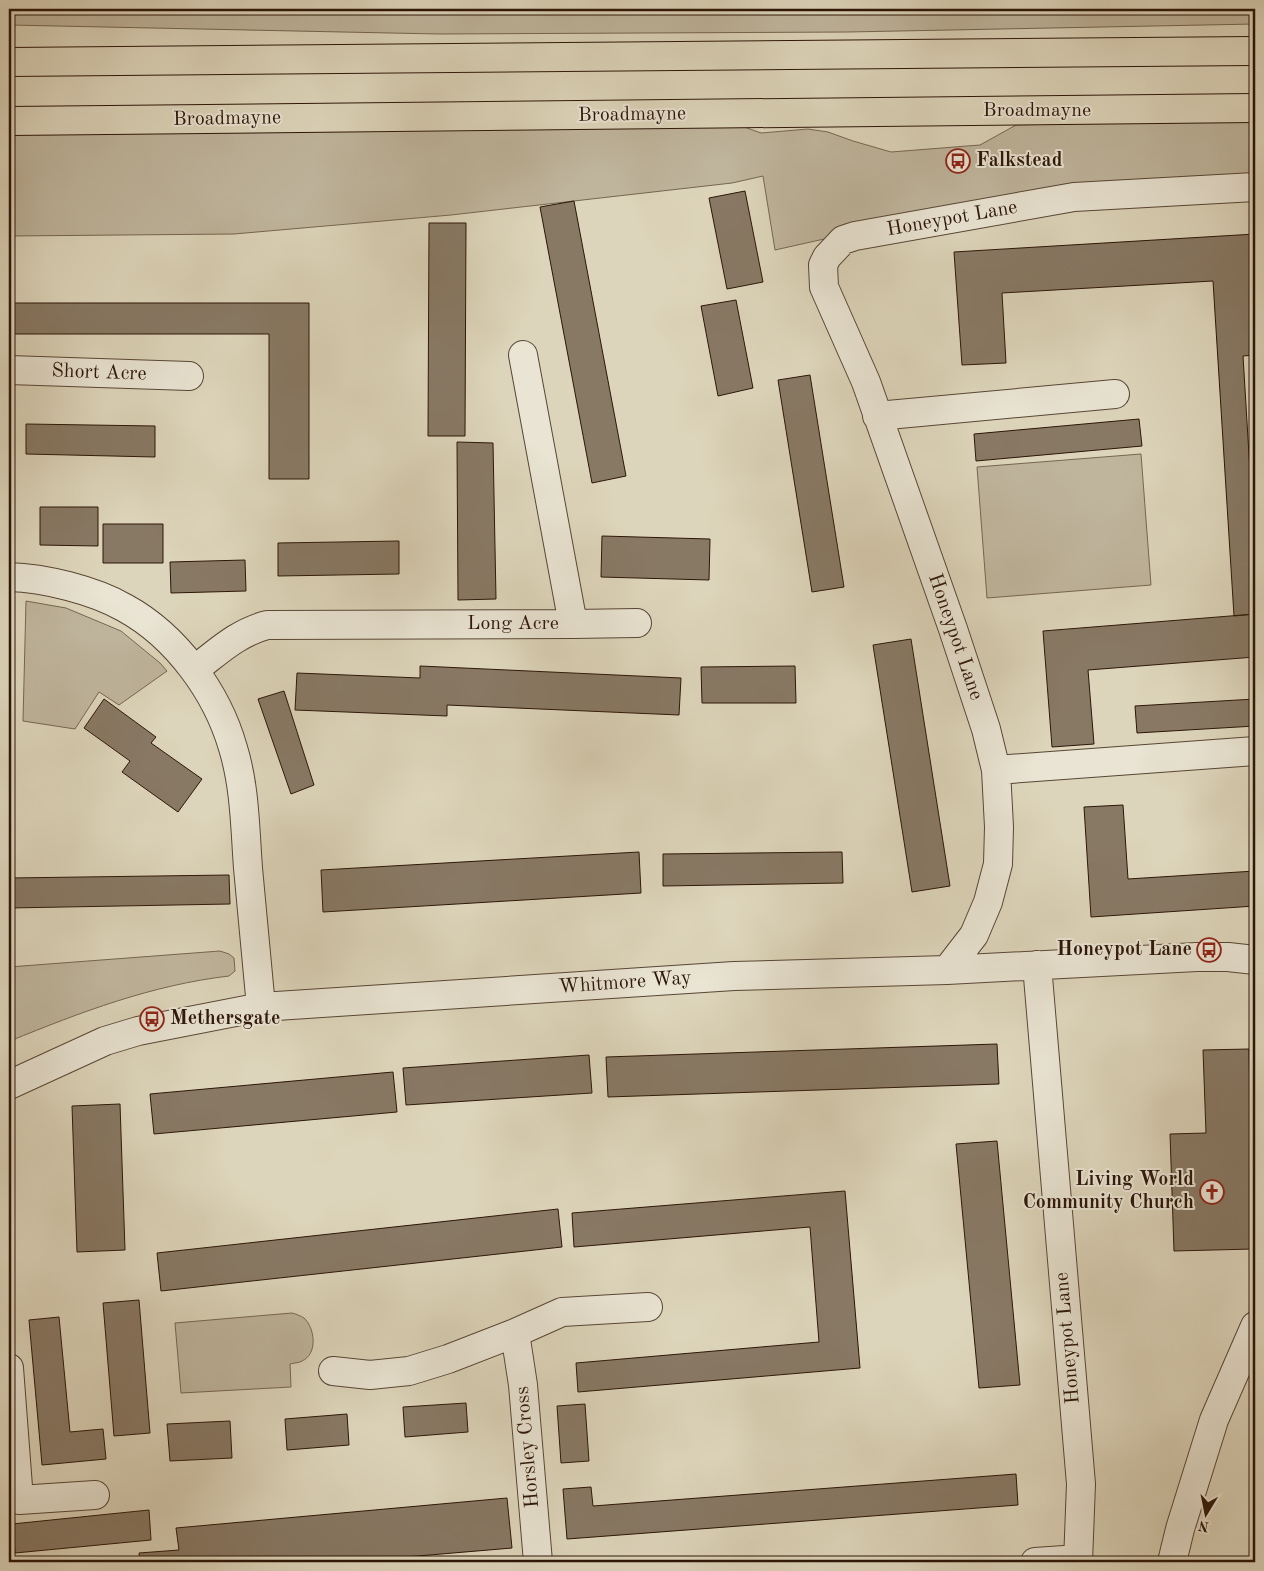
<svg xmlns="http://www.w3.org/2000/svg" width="1264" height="1571" viewBox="0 0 1264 1571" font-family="'Old Standard TT',serif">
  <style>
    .green { fill: #bfb59d; stroke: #766652 }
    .building { fill: #887965; stroke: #2c1608 }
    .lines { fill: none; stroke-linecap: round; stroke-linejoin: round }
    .minor-casing { stroke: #584635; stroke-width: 30 }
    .major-casing { stroke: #2c1608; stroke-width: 30 }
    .minor { stroke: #e9e4d3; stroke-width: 28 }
    .major { stroke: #ddd5bb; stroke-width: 28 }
    .labels { text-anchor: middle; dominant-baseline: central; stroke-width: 4; stroke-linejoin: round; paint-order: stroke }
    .street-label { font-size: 20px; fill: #2c1608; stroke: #e9e4d3 }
    .poi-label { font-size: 20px; font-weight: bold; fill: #2c1608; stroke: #e9e4d3; text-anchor: start }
  </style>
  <rect width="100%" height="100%" fill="#ddd5bb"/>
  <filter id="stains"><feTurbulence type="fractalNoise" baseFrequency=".004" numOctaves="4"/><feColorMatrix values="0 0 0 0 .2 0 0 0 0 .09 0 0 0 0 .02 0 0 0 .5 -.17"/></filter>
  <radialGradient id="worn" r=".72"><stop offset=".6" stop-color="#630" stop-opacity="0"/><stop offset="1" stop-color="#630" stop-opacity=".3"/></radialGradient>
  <path class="green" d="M 9,9 L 1255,9 L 1255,24 L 848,32 L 438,34 L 9,25 Z
    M 1255,119 L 1255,183 L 842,235 L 775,250 L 763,176 L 732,183 L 451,215 L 234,234 L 9,236 L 9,130 L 736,124 L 761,133 L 808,129 L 828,132 L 853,141 L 891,152 L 980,145 L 1016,125 Z
    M 1141,454 L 1151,585 L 987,598 L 977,467 Z
    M 26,601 L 66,608 L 121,631 L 160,663 L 167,671 L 119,705 L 99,692 L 75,729 L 23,721 Z
    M 220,951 L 229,954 L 234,958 L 235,971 L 229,976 C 152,985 81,1012 10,1041 L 9,967 Z
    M 292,1313 C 296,1314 301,1316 304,1318 C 315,1328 318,1354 302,1361 C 299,1363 293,1363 290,1364 L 291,1387 L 181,1393 L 175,1323 Z"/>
  <path class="building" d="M 745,191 L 763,282 L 727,289 L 709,198 Z
    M 574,201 L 626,476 L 592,483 L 540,207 Z
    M 429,223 L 466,223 L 465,436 L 428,436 Z
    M 1255,234 L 1255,278 L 1250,279 L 1253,326 L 1255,326 L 1255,355 L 1243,356 L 1255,554 L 1255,614 L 1234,616 L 1213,281 L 1002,293 L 1006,363 L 962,365 L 954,252 Z
    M 736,300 L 753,388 L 718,396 L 701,306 Z
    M 9,303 L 309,303 L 309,479 L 269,479 L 269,334 L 9,334 Z
    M 810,375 L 844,587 L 812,592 L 778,380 Z
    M 1139,419 L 1142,446 L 976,461 L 974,434 Z
    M 26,424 L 155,426 L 155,457 L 26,454 Z
    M 457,442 L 493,443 L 496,599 L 458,600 Z
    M 40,507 L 98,507 L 98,546 L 40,545 Z
    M 103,524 L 163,524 L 163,563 L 103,563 Z
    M 602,536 L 710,539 L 709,580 L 601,577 Z
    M 399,541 L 399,574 L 278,576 L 278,543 Z
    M 245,560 L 246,591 L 171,593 L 170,562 Z
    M 1255,614 L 1255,657 L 1088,670 L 1094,744 L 1052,747 L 1043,631 Z
    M 911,639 L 950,886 L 912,892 L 873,645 Z
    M 420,666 L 681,678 L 679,715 L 447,705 L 447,716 L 295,710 L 297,673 L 420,678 Z
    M 795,666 L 796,703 L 702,703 L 701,667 Z
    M 284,691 L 314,785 L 291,794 L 258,699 Z
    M 104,699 L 156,737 L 151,743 L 202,779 L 178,812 L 122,772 L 130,761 L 84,728 Z
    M 1255,699 L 1255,726 L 1137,733 L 1135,706 Z
    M 1123,805 L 1128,879 L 1255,871 L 1255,906 L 1091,917 L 1084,807 Z
    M 639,852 L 641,893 L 323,912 L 321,870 Z
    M 842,852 L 843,883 L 663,886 L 663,854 Z
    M 229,875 L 230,904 L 9,908 L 9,878 Z
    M 997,1044 L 999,1084 L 608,1097 L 606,1057 Z
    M 1249,1049 L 1253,1249 L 1174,1251 L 1170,1134 L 1206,1133 L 1203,1050 Z
    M 589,1055 L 592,1093 L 406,1105 L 403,1068 Z
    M 393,1072 L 397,1112 L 154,1134 L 150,1094 Z
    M 120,1104 L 125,1250 L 77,1252 L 72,1106 Z
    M 997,1141 L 1020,1385 L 979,1388 L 956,1144 Z
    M 845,1191 L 860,1368 L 578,1392 L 576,1363 L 819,1342 L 810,1227 L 574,1247 L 572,1213 Z
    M 558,1209 L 562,1247 L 161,1291 L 157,1253 Z
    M 139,1300 L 150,1433 L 114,1436 L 103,1303 Z
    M 59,1317 L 70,1432 L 103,1429 L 106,1459 L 42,1465 L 29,1320 Z
    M 466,1403 L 468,1432 L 405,1437 L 403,1407 Z
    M 585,1404 L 589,1461 L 561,1463 L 557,1406 Z
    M 347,1414 L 349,1445 L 287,1450 L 285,1419 Z
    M 230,1421 L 232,1458 L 170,1461 L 167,1424 Z
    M 1016,1474 L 1018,1505 L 567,1539 L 563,1489 L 591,1487 L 593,1506 Z
    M 507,1498 L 512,1548 L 347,1562 L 140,1562 L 139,1553 L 179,1550 L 176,1528 Z
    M 149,1510 L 151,1540 L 15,1553 L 12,1524 Z"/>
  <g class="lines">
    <g class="minor-casing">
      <path id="minor" d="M 9,370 L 189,376
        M 877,416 L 1115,394
        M 9,577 C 44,578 94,590 125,608 C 176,636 217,692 233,748 C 245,787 245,828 248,868 C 252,914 257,961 261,1007
        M 573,624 L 637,623
        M 194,670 C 218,652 237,633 267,625 L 573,624 L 523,355
        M 996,770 L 1255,751
        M 1037,965 L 1081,1484 L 1078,1562
        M 947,970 L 974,935 L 988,902 L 998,864 L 999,827 L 996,770 L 986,729 L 953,629 L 866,382 L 824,287 L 823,265 L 827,257 L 843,240 L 855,236 L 1074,197 L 1255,187
        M 9,1085 L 105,1041 L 138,1031 L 261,1007 L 734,976 L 947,970 L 1197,957 L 1228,957 L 1255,960
        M 515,1333 L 523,1385 L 538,1562
        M 9,1368 L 19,1500 L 95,1495
        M 333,1371 L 370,1375 L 409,1371 L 448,1359 L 515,1333 L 562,1312 L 648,1307
        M 1035,1562 L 1079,1559
        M 1172,1562 L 1180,1529 L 1214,1420 L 1255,1326"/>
    </g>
    <g class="major-casing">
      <path id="major" d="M 9,62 L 1255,51
        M 9,121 L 1255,108"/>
    </g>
    <use href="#minor" class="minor"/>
    <use href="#major" class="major"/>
  </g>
  <defs>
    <g id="bus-ring" transform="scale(1.25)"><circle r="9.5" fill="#e9e4d3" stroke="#8f2418" stroke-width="1.5"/><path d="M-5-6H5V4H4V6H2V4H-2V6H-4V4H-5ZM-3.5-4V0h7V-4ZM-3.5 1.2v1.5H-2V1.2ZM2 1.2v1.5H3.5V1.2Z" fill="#8f2418"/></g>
    <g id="church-ring" transform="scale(1.25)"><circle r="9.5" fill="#e9e4d3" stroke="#8f2418" stroke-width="1.5"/><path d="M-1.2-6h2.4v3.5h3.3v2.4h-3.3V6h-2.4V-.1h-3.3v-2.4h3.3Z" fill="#8f2418"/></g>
  </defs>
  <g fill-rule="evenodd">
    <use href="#bus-ring" x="958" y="161"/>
    <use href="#bus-ring" x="1209" y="950"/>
    <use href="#bus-ring" x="152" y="1019"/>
    <use href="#church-ring" x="1212" y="1192"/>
  </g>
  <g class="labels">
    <g class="street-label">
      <text x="1037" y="111">Broadmayne</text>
      <text transform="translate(632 115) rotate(-1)">Broadmayne</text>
      <text transform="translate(227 119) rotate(-1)">Broadmayne</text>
      <text transform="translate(952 219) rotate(-10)">Honeypot Lane</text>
      <text transform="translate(99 373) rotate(2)">Short Acre</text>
      <text x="513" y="624">Long Acre</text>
      <text transform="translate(955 637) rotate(71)">Honeypot Lane</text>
      <text transform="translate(625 983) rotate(-4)">Whitmore Way</text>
      <text transform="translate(1068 1338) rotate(-95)">Honeypot Lane</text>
      <text transform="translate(528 1447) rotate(-95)">Horsley Cross</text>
    </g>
    <g class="poi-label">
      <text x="976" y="161">Falkstead</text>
      <text x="1192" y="950" text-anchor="end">Honeypot Lane</text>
      <text x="170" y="1019">Methersgate</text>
      <text x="1194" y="1180" text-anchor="end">Living World<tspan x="1194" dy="23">Community Church</tspan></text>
    </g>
  </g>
  <rect width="1264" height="1571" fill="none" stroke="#ddd5bb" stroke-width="30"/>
  <rect x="10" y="10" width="1244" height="1551" fill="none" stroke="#2c1608" stroke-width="2.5"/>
  <rect x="15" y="15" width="1234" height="1541" fill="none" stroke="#2c1608"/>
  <g transform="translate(1206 1514) rotate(190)" stroke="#e9e4d3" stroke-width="4" paint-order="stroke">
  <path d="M0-4L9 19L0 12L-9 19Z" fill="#2c1608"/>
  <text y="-8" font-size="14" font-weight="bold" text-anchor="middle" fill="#2c1608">N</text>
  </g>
  <rect width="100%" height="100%" filter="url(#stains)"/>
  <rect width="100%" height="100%" fill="url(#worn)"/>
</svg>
